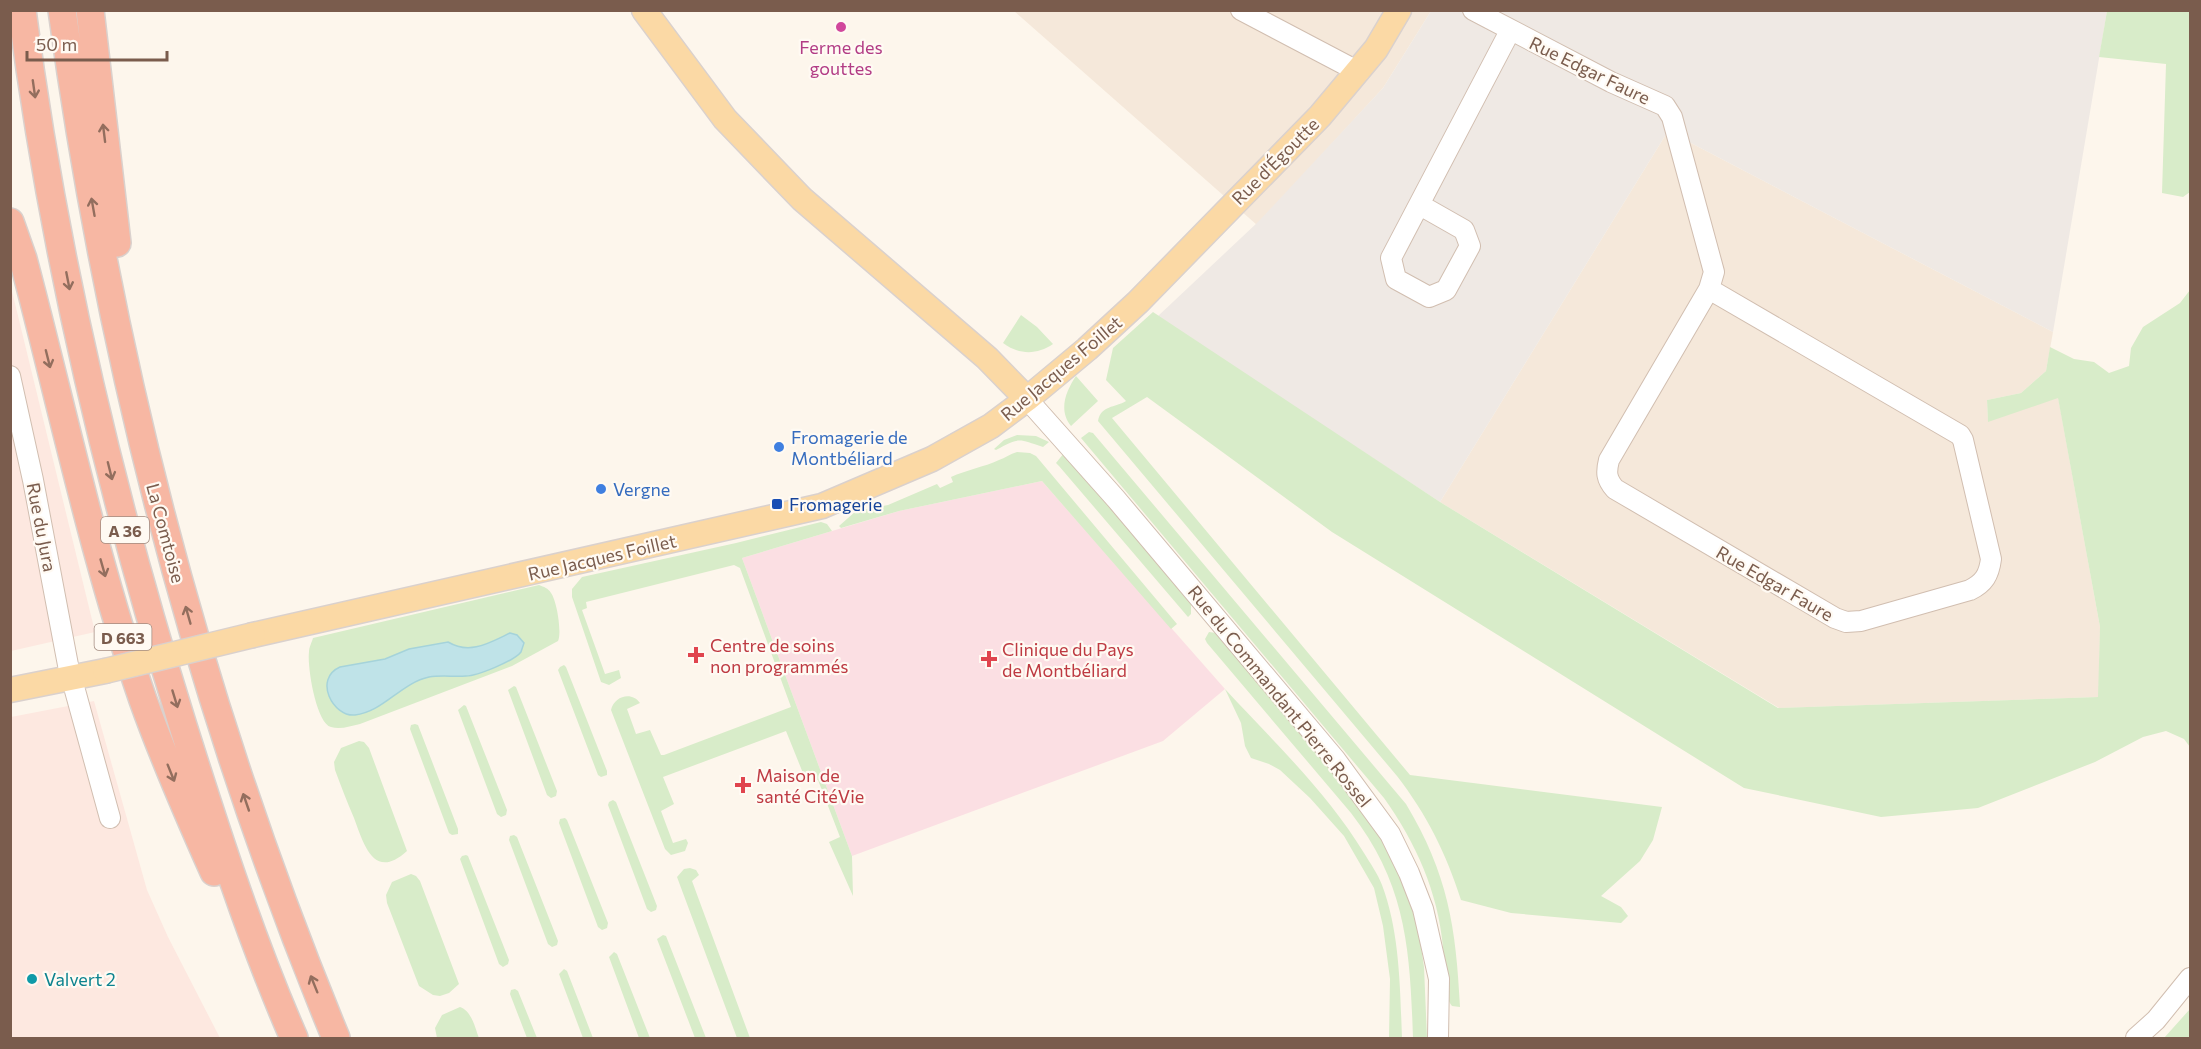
<svg xmlns="http://www.w3.org/2000/svg" width="2201" height="1049" viewBox="0 0 2201 1049" font-family="Commissioner,sans-serif">
  <style>
    .residential { fill: #f5e8da }
    .commercial { fill: #fde8e0 }
    .industrial { fill: #efe9e4 }
    .medical { fill: #fbdfe3 }
    .green { fill: #d8ecc9 }
    .water { fill: #bfe3e8; stroke: #a5d3da; stroke-width: 1.5 }
    .lines { fill: none; stroke-linecap: round; stroke-linejoin: round }
    .minor-casing { stroke: #d1beb0; stroke-width: 22 }
    .major-casing { stroke: #dad1cd; stroke-width: 27 }
    .highway-casing { stroke: #dad1cd; stroke-width: 30 }
    .minor { stroke: #fff; stroke-width: 20 }
    .major { stroke: #fbd9a5; stroke-width: 24 }
    .highway { stroke: #f7b7a3; stroke-width: 27 }
    .major-bridge-casing { stroke: #dad1cd; stroke-width: 27; stroke-linecap: butt }
    .major-bridge { stroke: #fbd9a5; stroke-width: 24 }
    .oneway { stroke: #936e5e }
    .hotel-dot { fill: #d1479c; stroke: #fffaf3; stroke-width: 2 }
    .shop-dot { fill: #3f7fe0; stroke: #fffaf3; stroke-width: 2 }
    .transit-dot { fill: #1a4fb4; stroke: #fffaf3; stroke-width: 2 }
    .health-dot { fill: #e0444e; stroke: #fffaf3; stroke-width: 2 }
    .culture-dot { fill: #0f9aa8; stroke: #fffaf3; stroke-width: 2 }
    .labels { text-anchor: middle; dominant-baseline: central; stroke-width: 4.5; stroke-linejoin: round; paint-order: stroke }
    .shield { fill: #fffaf3; stroke: #a28b7f; stroke-width: 1.5 }
    .shield-label { font-size: 16px; font-weight: bold; fill: #7a5c4d }
    .hotel-label { font-size: 18px; fill: #b23c85; stroke: #fffaf3 }
    .street-label { font-size: 18px; fill: #7a5c4d; stroke: #fffaf3 }
    .shop-label { font-size: 18px; fill: #366cbe; stroke: #fffaf3; text-anchor: start }
    .transit-label { font-size: 18px; fill: #164399; stroke: #fffaf3; text-anchor: start }
    .health-label { font-size: 18px; fill: #be3a42; stroke: #fffaf3; text-anchor: start }
    .culture-label { font-size: 18px; fill: #0d838f; stroke: #fffaf3; text-anchor: start }
  </style>
  <rect width="100%" height="100%" fill="#fdf6ec"/>
  <path class="residential" d="M 1014,11 L 1431,11 L 1383,88 L 1257,225 Z
    M 1668,131 L 2053,332 L 2046,371 L 2021,393 L 1987,400 L 1988,421 L 2058,397 L 2100,627 L 2099,697 L 1779,708 L 1440,502 Z"/>
  <path class="commercial" d="M 10,283 L 95,632 L 11,651 L 10,651 Z
    M 94,701 L 147,890 L 168,937 L 220,1038 L 11,1038 L 11,717 Z"/>
  <path class="industrial" d="M 1431,11 L 2107,11 L 2053,332 L 1668,131 L 1440,502 L 1157,317 L 1258,222 L 1383,88 Z"/>
  <path class="medical" d="M 1042,481 L 1225,689 L 1163,741 L 852,856 L 742,558 L 899,511 Z"/>
  <path class="green" d="M 2107,11 L 2190,11 L 2190,192 L 2183,197 L 2162,193 L 2166,64 L 2099,57 Z
    M 2190,290 L 2190,747 L 2184,739 L 2166,731 L 2143,737 L 2095,762 L 1978,808 L 1881,817 L 1744,788 L 1332,532 L 1147,397 L 1112,418 L 1410,775 L 1662,807 L 1653,840 L 1640,861 L 1601,896 L 1621,907 L 1628,916 L 1621,923 L 1511,913 L 1461,900 C 1446,853 1427,815 1397,776 L 1098,421 C 1101,405 1115,408 1126,401 L 1106,380 L 1113,348 L 1153,312 L 1440,502 L 1778,708 L 2098,697 L 2100,627 L 2058,398 L 1988,422 L 1987,400 L 2021,393 L 2046,371 L 2050,347 L 2074,359 L 2094,362 L 2109,373 L 2129,366 L 2131,348 L 2143,327 L 2180,303 Z
    M 1021,315 L 1037,327 L 1053,344 C 1037,355 1019,355 1003,343 Z
    M 1076,376 L 1098,401 L 1071,426 C 1058,410 1066,391 1076,376 Z
    M 1089,432 L 1093,433 L 1406,804 C 1448,874 1456,927 1460,1007 L 1452,1006 C 1443,996 1444,961 1443,947 C 1438,892 1416,843 1384,798 L 1081,438 Z
    M 1017,435 L 1036,436 L 1049,442 L 1043,447 C 1018,439 1020,437 996,450 L 994,449 L 1004,440 Z
    M 1017,452 L 1030,453 L 1036,456 L 1177,624 L 1171,629 L 1042,481 L 899,511 L 841,528 L 839,526 L 856,511 L 888,505 L 937,484 L 940,488 L 953,482 L 951,477 C 966,470 984,467 999,460 C 1005,458 1010,454 1017,452 Z
    M 1064,453 L 1191,602 L 1191,614 L 1188,617 L 1059,466 L 1056,463 Z
    M 821,522 L 827,524 L 832,531 L 742,558 L 852,856 L 853,896 L 829,842 L 840,837 L 818,780 L 807,783 L 786,731 L 663,777 L 674,804 L 661,811 L 673,843 L 686,839 L 688,843 L 685,851 L 671,855 L 665,849 L 611,710 C 614,696 632,691 640,703 L 627,709 L 636,734 L 650,730 L 661,755 L 664,755 L 791,707 L 740,568 L 734,565 L 586,602 L 587,608 L 582,610 L 605,674 L 619,670 L 621,678 L 609,685 L 601,682 L 572,597 L 572,589 L 582,577 L 736,543 Z
    M 539,585 C 544,587 548,588 551,593 C 557,601 562,633 558,641 L 512,666 L 360,724 C 351,726 340,730 331,727 C 316,723 307,666 309,652 C 309,647 312,642 313,638 Z
    M 1209,632 L 1216,633 L 1365,808 L 1396,857 L 1418,926 L 1424,967 L 1427,1038 L 1413,1038 C 1410,951 1407,885 1351,813 L 1207,643 L 1205,639 Z
    M 564,665 L 566,667 L 607,771 L 607,775 L 601,777 L 598,775 L 558,670 L 560,667 Z
    M 514,686 L 516,687 L 557,791 L 556,796 L 551,798 L 547,795 L 508,690 Z
    M 1225,689 C 1273,741 1327,792 1364,853 C 1370,863 1378,874 1382,885 C 1400,933 1400,988 1402,1038 L 1389,1038 L 1390,979 L 1383,926 L 1374,888 L 1344,836 L 1310,798 L 1280,770 L 1269,764 L 1251,758 L 1245,746 L 1241,723 Z
    M 464,705 L 466,706 L 507,810 L 506,815 L 501,817 L 497,814 L 458,710 Z
    M 415,724 L 418,725 L 458,829 L 458,834 L 452,835 L 449,833 L 410,729 L 411,725 Z
    M 359,741 L 364,742 L 369,748 L 407,851 C 374,881 364,845 354,818 C 347,802 341,786 335,770 L 334,762 L 341,748 Z
    M 613,800 L 616,802 L 657,906 L 656,910 L 651,912 L 647,909 L 608,805 L 609,802 Z
    M 565,818 L 567,820 L 608,923 L 607,928 L 602,930 L 598,927 L 559,823 L 560,819 Z
    M 514,835 L 517,837 L 558,941 L 557,945 L 552,947 L 548,944 L 509,840 L 510,836 Z
    M 466,855 L 468,856 L 509,960 L 508,964 L 503,967 L 499,964 L 460,859 L 462,856 Z
    M 690,868 L 696,870 L 699,875 L 692,881 L 750,1038 L 737,1038 L 677,877 L 684,869 Z
    M 411,874 L 416,876 L 420,881 L 459,984 L 449,993 L 440,996 L 433,995 L 419,986 L 387,903 L 386,895 L 392,882 Z
    M 663,935 L 666,936 L 706,1038 L 695,1038 L 657,939 Z
    M 614,952 L 617,954 L 650,1038 L 639,1038 L 609,957 Z
    M 564,969 L 567,971 L 593,1038 L 583,1038 L 559,974 Z
    M 515,989 L 518,991 L 537,1038 L 527,1038 L 510,994 L 511,990 Z
    M 460,1007 C 472,1011 475,1028 479,1038 L 437,1038 L 435,1028 L 442,1015 Z
    M 2190,1009 L 2190,1038 L 2164,1038 Z"/>
  <path class="water" d="M 510,633 L 517,635 L 524,643 C 523,646 522,649 521,652 C 514,661 477,676 466,676 C 454,677 441,675 429,677 C 401,683 383,712 355,715 C 333,717 313,679 340,667 L 385,659 L 409,649 L 448,642 C 470,655 489,643 510,633 Z"/>
  <g class="lines">
    <g class="minor-casing">
      <path id="minor" d="M 1241,10 L 1359,72
        M 1473,10 L 1611,82 L 1665,106 L 1672,117 L 1714,272 L 1709,289 L 1609,460 C 1606,472 1606,479 1615,489 L 1835,618 L 1846,622 L 1861,621 L 1970,590 C 1984,583 1989,575 1991,559 L 1963,440 L 1960,435 L 1709,289
        M 1420,205 L 1464,230 L 1470,246 L 1446,290 L 1429,297 L 1396,279 L 1391,258 L 1510,31
        M 10,376 L 33,480 L 68,665 L 110,818
        M 1027,399 L 1116,499 L 1335,759 L 1390,834 L 1409,873 L 1423,909 L 1439,979 L 1438,1038
        M 2136,1038 L 2156,1020 L 2190,978"/>
    </g>
    <g class="major-casing">
      <path id="major" d="M 644,10 L 725,119 L 802,199 L 987,358 L 1027,399
        M 253,635 L 822,506 L 932,459 L 991,426 L 1027,399 L 1087,349 L 1138,302 L 1320,116 L 1376,49 L 1399,10
        M 10,690 L 105,671"/>
    </g>
    <g class="highway-casing">
      <path id="highway" d="M 22,10 C 53,253 110,492 183,726 C 216,831 250,937 294,1038
        M 62,10 C 110,363 200,709 336,1038
        M 90,10 L 117,243
        M 10,222 L 23,259 C 62,406 93,556 143,700 C 164,759 189,816 214,872"/>
    </g>
    <use href="#minor" class="minor"/>
    <use href="#major" class="major"/>
    <use href="#highway" class="highway"/>
    <g class="major-bridge-casing">
      <path id="major-bridge" d="M 105,671 L 253,635"/>
    </g>
    <use href="#major-bridge" class="major-bridge"/>
  </g>
  <defs><path id="oneway-shaft" d="M-6 0H5M1.5-3L5.5 0L1.5 3" fill="none" stroke-width="1.6" stroke-linecap="round" stroke-linejoin="round" transform="scale(1.5)"/></defs>
  <g class="oneway">
    <use href="#oneway-shaft" transform="translate(34 89) rotate(82)"/>
    <use href="#oneway-shaft" transform="translate(104 133) rotate(-97)"/>
    <use href="#oneway-shaft" transform="translate(93 207) rotate(-100)"/>
    <use href="#oneway-shaft" transform="translate(68 281) rotate(79)"/>
    <use href="#oneway-shaft" transform="translate(48 359) rotate(76)"/>
    <use href="#oneway-shaft" transform="translate(110 471) rotate(76)"/>
    <use href="#oneway-shaft" transform="translate(103 568) rotate(74)"/>
    <use href="#oneway-shaft" transform="translate(188 615) rotate(-106)"/>
    <use href="#oneway-shaft" transform="translate(175 699) rotate(73)"/>
    <use href="#oneway-shaft" transform="translate(171 773) rotate(68)"/>
    <use href="#oneway-shaft" transform="translate(246 802) rotate(-109)"/>
    <use href="#oneway-shaft" transform="translate(314 984) rotate(-112)"/>
  </g>
  <circle class="hotel-dot" cx="841" cy="27" r="6"/>
  <g class="shop-dot">
    <circle cx="779" cy="447" r="6"/>
    <circle cx="601" cy="489" r="6"/>
  </g>
  <rect class="transit-dot" x="771" y="498" width="12" height="12" rx="3"/>
  <g class="health-dot">
    <path d="M693 646h6v6h6v6h-6v6h-6v-6h-6v-6h6z"/>
    <path d="M986 650h6v6h6v6h-6v6h-6v-6h-6v-6h6z"/>
    <path d="M740 776h6v6h6v6h-6v6h-6v-6h-6v-6h6z"/>
  </g>
  <circle class="culture-dot" cx="32" cy="979" r="6"/>
  <g class="labels">
    <g class="shield">
      <rect x="101" y="517" width="48" height="26" rx="4.5"/>
      <rect x="94.5" y="624" width="57" height="26" rx="4.5"/>
    </g>
    <g class="shield-label">
      <text x="125" y="530">A 36</text>
      <text x="123" y="637">D 663</text>
    </g>
    <g class="hotel-label">
      <text x="841" y="47">Ferme des<tspan x="841" dy="21">gouttes</tspan></text>
    </g>
    <g class="street-label">
      <text transform="translate(1590 70) rotate(26)">Rue Edgar Faure</text>
      <text transform="translate(1275 161) rotate(-45)">Rue d'Égoutte</text>
      <text transform="translate(1061 368) rotate(-40)">Rue Jacques Foillet</text>
      <text transform="translate(42 527) rotate(79)">Rue du Jura</text>
      <text transform="translate(166 533) rotate(75)">La Comtoise</text>
      <text transform="translate(602 557) rotate(-13)">Rue Jacques Foillet</text>
      <text transform="translate(1775 583) rotate(30)">Rue Edgar Faure</text>
      <text transform="translate(1280 696) rotate(51)">Rue du Commandant Pierre Rossel</text>
    </g>
    <g class="shop-label">
      <text x="791" y="437">Fromagerie de<tspan x="791" dy="21">Montbéliard</tspan></text>
      <text x="613" y="489">Vergne</text>
    </g>
    <g class="transit-label">
      <text x="789" y="504">Fromagerie</text>
    </g>
    <g class="health-label">
      <text x="710" y="645">Centre de soins<tspan x="710" dy="21">non programmés</tspan></text>
      <text x="1002" y="649">Clinique du Pays<tspan x="1002" dy="21">de Montbéliard</tspan></text>
      <text x="756" y="775">Maison de<tspan x="756" dy="21">santé CitéVie</tspan></text>
    </g>
    <g class="culture-label">
      <text x="44" y="979">Valvert 2</text>
    </g>
  </g>
  <rect width="2201" height="1049" fill="none" stroke="#7a5c4d" stroke-width="24"/>
  <path d="M27 51v9h140v-9" fill="none" stroke="#7a5c4d" stroke-width="3"/>
  <text x="36" y="51" font-size="18" fill="#7a5c4d" stroke="#fffaf3" stroke-width="4.5" paint-order="stroke">50 m</text>
</svg>
